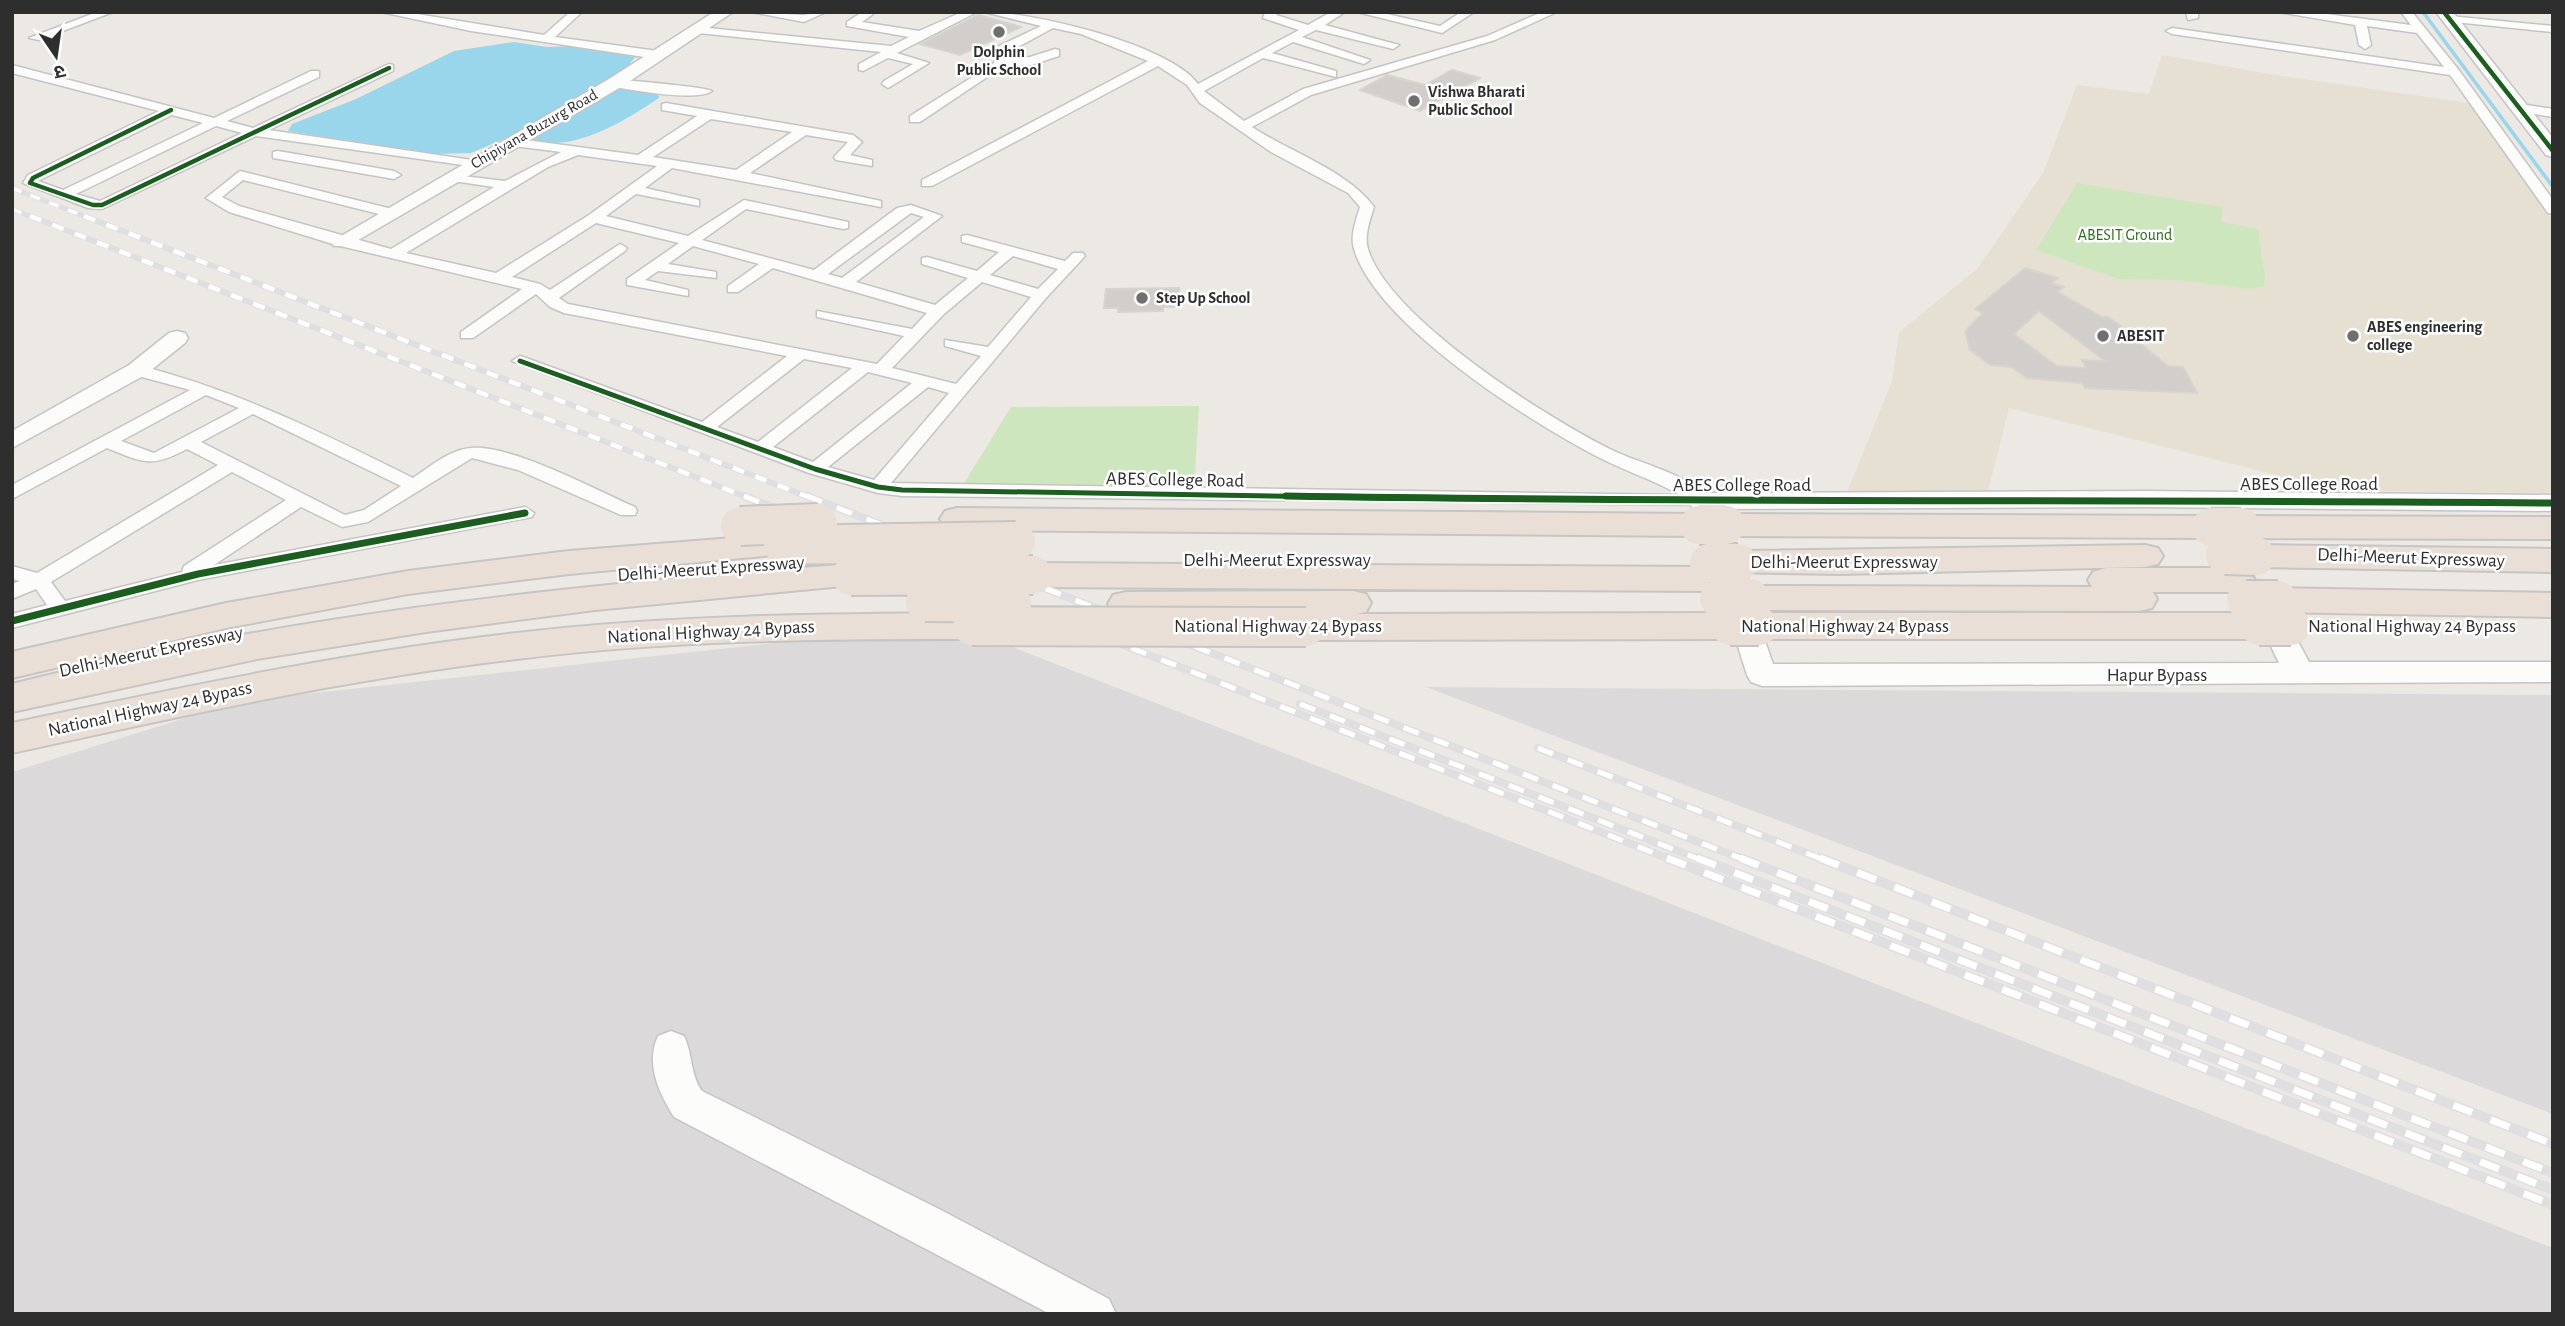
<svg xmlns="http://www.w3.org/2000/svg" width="2565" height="1326" viewBox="0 0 2565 1326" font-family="'Alegreya Sans','Noto Sans Devanagari',sans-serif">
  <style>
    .industrial { fill: #dcd9db }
    .education { fill: #e6e0d3 }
    .green { fill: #cee6be }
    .water { fill: #99d6ec }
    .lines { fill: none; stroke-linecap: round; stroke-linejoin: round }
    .stream { stroke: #99d6ec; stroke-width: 3.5 }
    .building { fill: #d1cecb; stroke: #d7d4d0; stroke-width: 2; fill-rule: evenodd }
    .street-casing { stroke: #c5c4c5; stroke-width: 3 }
    .secondary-casing { stroke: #c5c4c5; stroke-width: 3 }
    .highway-casing { stroke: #c6c5c4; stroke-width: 4 }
    .street { fill: #fcfcfb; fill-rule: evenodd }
    .secondary { fill: #fcfcfb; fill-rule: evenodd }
    .highway { fill: #eadfd6; fill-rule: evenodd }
    .rail-far3-casing { stroke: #dfdfe1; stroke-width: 5 }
    .rail-far2-casing { stroke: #dfdfe1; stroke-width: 6 }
    .rail-far1-casing { stroke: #dfdfe1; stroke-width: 8 }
    .rail-casing { stroke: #dfdfe1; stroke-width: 10 }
    .rail-far3 { stroke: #fff; stroke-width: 3.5; stroke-dasharray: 10; stroke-linecap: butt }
    .rail-far2 { stroke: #fff; stroke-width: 4.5; stroke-dasharray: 12; stroke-linecap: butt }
    .rail-far1 { stroke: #fff; stroke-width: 5; stroke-dasharray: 16; stroke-linecap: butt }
    .rail { stroke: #fff; stroke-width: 7; stroke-dasharray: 20; stroke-linecap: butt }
    .highway-bridge-casing { stroke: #c6c5c4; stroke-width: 42; stroke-linecap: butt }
    .highway-bridge { stroke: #eadfd6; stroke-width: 38 }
    .cycleway-far2-casing { stroke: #fff; stroke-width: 7 }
    .cycleway-far1-casing { stroke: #fff; stroke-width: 9 }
    .cycleway-casing { stroke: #fff; stroke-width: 11 }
    .cycleway-far2 { stroke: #1b5e20; stroke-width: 4.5 }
    .cycleway-far1 { stroke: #1b5e20; stroke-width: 5 }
    .cycleway { stroke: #1b5e20; stroke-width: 7 }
    .poi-dot { fill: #706f6e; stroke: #fff; stroke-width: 2.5 }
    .labels { text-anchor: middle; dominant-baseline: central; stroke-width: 5; stroke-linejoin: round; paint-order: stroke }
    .far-poi-label { font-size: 16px; font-weight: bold; fill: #2e2e2e; stroke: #fff; text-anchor: start }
    .far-street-label { font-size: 16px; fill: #2e2e2e; stroke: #fff }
    .far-park-label { font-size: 16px; fill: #2c6e1b; stroke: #fff }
    .street-label { font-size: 19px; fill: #2e2e2e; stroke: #fff }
  </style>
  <rect width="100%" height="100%" fill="#ece8e4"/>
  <path class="industrial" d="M 974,632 L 2553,1248 L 2553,1314 L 12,1314 L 12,772 L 240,701 L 793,641 Z
    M 1426,687 L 2553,695 L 2553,1114 Z"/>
  <path class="education" d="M 2162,55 L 2282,76 L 2469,103 L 2553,219 L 2553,493 L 2356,491 L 2357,495 L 2009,408 L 1987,495 L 1846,495 L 1892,381 L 1899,332 L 1977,269 L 2043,173 L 2077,85 L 2149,94 Z"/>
  <path class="green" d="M 2077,183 L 2222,207 L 2222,222 L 2258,229 L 2265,278 L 2263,287 L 2248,289 L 2178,280 L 2119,279 L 2036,250 Z
    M 1199,406 L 1194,490 L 963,485 L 1011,407 Z"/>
  <path class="water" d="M 514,42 L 547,47 L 576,46 L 635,57 L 626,69 L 528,129 L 471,153 L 430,154 L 288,131 L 292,124 L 356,99 L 454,51 Z
    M 623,87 L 658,93 L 659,98 C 623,122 574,153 529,140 Z"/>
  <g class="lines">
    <path class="stream" d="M 2423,12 L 2553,187"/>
  </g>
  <path class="building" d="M 978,15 L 1021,27 L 960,55 L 920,44 Z
    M 1452,70 L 1480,78 L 1420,111 L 1360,90 L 1387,75 L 1425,85 Z
    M 2025,268 L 2058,278 L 2052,283 L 2064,287 L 2058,292 L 2102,317 L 2107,316 L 2142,341 L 2139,342 L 2168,366 L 2183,367 L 2197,393 L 2085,388 L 2082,383 L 2027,378 L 2011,367 L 1990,365 L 1970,350 L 1965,331 L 1983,313 L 1975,309 ZM 2039,311 L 2105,361 L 2082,360 L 2086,368 L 2057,366 L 2014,334 Z
    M 1179,288 L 1180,307 L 1163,307 L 1163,311 L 1118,312 L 1118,308 L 1104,308 L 1106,289 Z"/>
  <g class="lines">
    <g class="street-casing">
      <path id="street" d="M 97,12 L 113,12 L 39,40 L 29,38 Z
        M 381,12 L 405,12 L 544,35 L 570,12 L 582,12 L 555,37 L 658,51 L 664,55 L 658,59 L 471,31 Z
        M 751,12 L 803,15 L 826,12 L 804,22 Z
        M 862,12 L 873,14 L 862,22 L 919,31 L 962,12 L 977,12 L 897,53 L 929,63 L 888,88 L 882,84 L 884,81 L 913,64 L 888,58 L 863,71 L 859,70 L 859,64 L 881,52 L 698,33 L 692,30 L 698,27 L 891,46 L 909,37 L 847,26 L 847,22 Z
        M 984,12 C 1032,12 1169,44 1198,84 L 1299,30 L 1263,18 L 1265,12 L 1279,12 L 1276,15 L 1308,25 L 1331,12 L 1345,12 L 1325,25 L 1399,45 L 1393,49 L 1316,30 L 1302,37 L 1370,60 L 1364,64 L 1293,42 L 1272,53 L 1336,71 L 1336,77 L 1263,58 L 1204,91 L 1244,121 L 1303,89 L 1487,36 L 1542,12 L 1557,12 L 1495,40 L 1311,95 L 1252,127 C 1290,152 1348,171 1374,207 C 1370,220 1364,236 1368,249 C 1389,318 1547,418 1612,450 C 1642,465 1689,473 1710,501 L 1708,505 L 902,496 L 878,493 L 809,473 L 512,361 L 520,356 L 526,358 L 702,422 L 787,356 L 564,313 L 550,307 L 536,294 L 473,338 L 461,338 L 461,332 L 522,289 L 336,245 L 229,212 L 206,198 L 240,171 L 396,210 L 396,216 L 391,217 L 243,180 L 222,197 L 239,206 L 391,249 L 494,187 L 446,180 L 446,174 L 505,181 L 561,152 L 506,145 L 506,139 L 511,138 L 638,155 L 697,116 L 662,110 L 662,104 L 666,103 L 853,135 L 862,142 L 850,155 L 872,160 L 872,166 L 836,160 L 834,157 L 848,142 L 806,135 L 750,173 L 881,201 L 881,207 L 672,168 L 645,188 L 699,200 L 699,206 L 636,194 L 606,216 L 688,236 L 744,200 L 848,222 L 848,228 L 843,229 L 746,209 L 702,240 L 814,270 L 897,208 L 911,205 L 942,216 L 856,282 L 935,305 L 968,278 L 922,264 L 922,258 L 927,257 L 977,271 L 999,252 L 962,242 L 962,236 L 967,235 L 1065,261 L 1073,253 L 1083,253 L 1085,256 L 1046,298 L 891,483 L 1680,495 C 1654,480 1625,471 1598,457 C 1530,422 1376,324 1354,249 C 1350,236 1356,220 1360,207 L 1348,193 L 1271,152 L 1200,103 L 1187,85 L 1158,66 L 932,186 L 922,186 L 922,180 L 1148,61 L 1081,34 L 1053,28 L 1005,54 L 1007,58 L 1030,57 L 1055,49 L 1059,50 L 1059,56 L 1031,65 L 1005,65 L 920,122 L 910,122 L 910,116 L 990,66 L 996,61 L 993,54 L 999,46 L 1041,26 ZM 711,119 L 792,132 L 736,170 L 653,157 ZM 578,155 L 657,166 L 589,215 L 496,273 L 406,253 L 548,167 ZM 911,213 L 924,217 L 842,278 L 828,274 ZM 596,223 L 679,243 L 627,279 L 627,285 L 688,296 L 688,290 L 645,280 L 658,271 L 716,278 L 716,272 L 668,264 L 693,246 L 759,264 L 728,286 L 728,292 L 738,292 L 773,268 L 927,313 L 912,329 L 817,311 L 817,317 L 904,336 L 877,364 L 568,304 L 559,298 L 625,251 L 627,248 L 620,244 L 550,290 L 540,284 L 512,277 ZM 1013,256 L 1058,269 L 1038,289 L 990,275 ZM 982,282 L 1031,297 L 988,347 L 945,340 L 945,346 L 981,356 L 956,384 L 892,368 L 944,314 ZM 804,359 L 852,368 L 758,442 L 717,427 ZM 868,372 L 912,383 L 813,462 L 773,447 ZM 928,387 L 949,393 L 874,480 L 828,467 Z
        M 1357,12 L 1378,12 L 1440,26 L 1461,12 L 1474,12 L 1442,33 Z
        M 2186,12 L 2198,12 L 2198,18 L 2188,20 Z
        M 2278,12 L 2311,12 L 2411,25 L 2401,12 L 2412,12 L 2458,69 L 2553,200 L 2553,214 L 2548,213 L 2450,75 L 2172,34 L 2166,31 L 2172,28 L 2444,67 L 2417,33 L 2367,26 L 2371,45 L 2365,49 L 2359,45 L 2355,25 Z
        M 2449,16 L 2553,26 L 2553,32 L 2445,21 L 2445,17 Z
        M 389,64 L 393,65 L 393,71 L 269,130 L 472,160 L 479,164 L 477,167 L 256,136 L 102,209 L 88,208 L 23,183 L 28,175 L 159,111 L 12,73 L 12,65 L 214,118 L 311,71 L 319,71 L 319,77 L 227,121 L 253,128 ZM 172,115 L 203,123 L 63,190 L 38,181 ZM 216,126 L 242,133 L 100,201 L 76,194 Z
        M 615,79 C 630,81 707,87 712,91 C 697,102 630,90 611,86 L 609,83 Z
        M 2520,104 L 2553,109 L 2553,117 L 2516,111 L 2516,105 Z
        M 278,151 L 394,171 L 401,175 L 394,179 L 273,158 L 273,152 Z
        M 137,365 C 237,390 322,433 413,478 C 431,466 449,450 471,448 C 511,444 596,490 635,507 L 637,511 L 635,515 L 621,515 L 518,470 L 472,458 L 368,522 L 342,527 L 301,507 L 214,565 L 525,507 L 534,513 L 532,517 L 198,580 L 12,628 L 12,614 L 47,605 L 36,589 L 12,599 L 12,584 L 20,581 L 12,579 L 12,566 L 37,573 L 218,465 L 187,449 C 151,468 144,463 107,448 L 12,499 L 12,485 L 190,390 L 131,374 L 129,370 ZM 206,395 L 239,408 L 154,453 L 121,441 ZM 253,414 L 401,486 L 364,510 L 345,515 L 201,442 ZM 232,472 L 286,500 L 184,566 L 182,572 L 65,601 L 51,582 Z"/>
    </g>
    <g class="secondary-casing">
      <path id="secondary" d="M 714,12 L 733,12 L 621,87 L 348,246 L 334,246 L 331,242 L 609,79 Z
        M 2436,12 L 2453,12 L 2553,138 L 2553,157 L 2546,155 Z
        M 177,331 L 185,333 L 188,338 L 185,343 L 145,375 L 12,448 L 12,431 L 129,365 L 169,333 Z
        M 2146,491 L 2553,495 L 2553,511 L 2146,507 L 1701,509 L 1692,507 L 1688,501 L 1692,495 L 1701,493 Z
        M 1739,596 L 1749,599 L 1753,606 L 1773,664 L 2279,663 L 2253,609 L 2257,602 L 2267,599 L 2277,602 L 2309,662 L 2553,662 L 2553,682 L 1762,686 L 1751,682 L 1747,675 L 1725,606 L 1729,599 Z
        M 671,1031 L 684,1036 C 693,1055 690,1074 702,1091 L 939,1209 L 1109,1299 L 1116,1314 L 1050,1314 L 674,1117 C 659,1093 645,1064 658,1036 Z"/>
    </g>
    <g class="highway-casing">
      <path id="highway" d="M 957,508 L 1699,514 L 1713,519 L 1726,514 L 2211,516 L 2223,519 L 2226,523 L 2229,519 L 2241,516 L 2553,517 L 2553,539 L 2241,538 L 2229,535 L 2226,531 L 2223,535 L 2211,538 L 1726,536 L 1713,531 L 1699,536 L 957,530 L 945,527 L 940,519 L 945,511 Z
        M 783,534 L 795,537 L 801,545 L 795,553 L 569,574 L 408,594 L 226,628 L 12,678 L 12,652 L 226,603 L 408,571 L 569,551 Z
        M 2145,545 L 2158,548 L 2163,556 L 2158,564 L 2145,567 L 1840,574 L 1729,572 L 1733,579 L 1728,587 L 1715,591 L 1033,587 L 1020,583 L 1015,575 L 1020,567 L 1033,563 L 1715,567 L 1724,570 L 1720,563 L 1725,555 L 1738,551 Z
        M 2256,545 L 2553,549 L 2553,572 L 2256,567 L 2243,564 L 2238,556 L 2243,548 Z
        M 851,564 L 864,568 L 869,576 L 864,584 L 595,610 L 426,632 L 257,659 L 12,712 L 12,684 C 287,615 570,585 851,564 Z
        M 2106,568 L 2237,568 L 2250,572 L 2255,580 L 2250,588 L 2237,592 L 2153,592 L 2157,599 L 2152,608 L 2139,611 L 1750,610 L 1737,607 L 1732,598 L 1737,589 L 1750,586 L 2092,587 L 2088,580 L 2093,572 Z
        M 2278,588 L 2553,593 L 2553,617 L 2278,612 L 2265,609 L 2260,600 L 2265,591 Z
        M 1353,591 L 1366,594 L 1371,603 L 1366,612 L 1357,614 L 1730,613 L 1744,619 L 1759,613 L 2259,613 L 2272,617 L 2278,626 L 2272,635 L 2259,639 L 1759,639 L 1744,633 L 1730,639 L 1316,640 L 1303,636 L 1297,627 L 1303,618 L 1312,615 L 1126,616 L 1113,613 L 1108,604 L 1113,595 L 1126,592 Z
        M 972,613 L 985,617 L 991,626 L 985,635 L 972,639 C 820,639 668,640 517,659 C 347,679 180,716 12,753 L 12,723 C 180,688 347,652 517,633 C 668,615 820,614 972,613 Z"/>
    </g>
    <use href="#street" class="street"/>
    <use href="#secondary" class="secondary"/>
    <use href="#highway" class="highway"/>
    <g class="rail-far3-casing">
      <path id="rail-far3" d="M 12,188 L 89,218
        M 12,209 L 34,218"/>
    </g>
    <g class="rail-far2-casing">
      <path id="rail-far2" d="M 30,216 L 749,498
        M 84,216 L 811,498"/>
    </g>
    <g class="rail-far1-casing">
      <path id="rail-far1" d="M 744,496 L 1672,860
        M 807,496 L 1745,860
        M 1300,704 L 1701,860
        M 1538,748 L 1824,860"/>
    </g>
    <g class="rail-casing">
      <path id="rail" d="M 1667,858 L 2553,1205
        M 1697,858 L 2553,1190
        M 1740,858 L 2553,1173
        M 1820,858 L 2553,1144"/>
    </g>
    <use href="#rail-far3" class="rail-far3"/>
    <use href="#rail-far2" class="rail-far2"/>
    <use href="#rail-far1" class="rail-far1"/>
    <use href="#rail" class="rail"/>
    <g class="highway-bridge-casing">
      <path id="highway-bridge" d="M 1699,525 L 1726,525
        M 740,526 L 818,523
        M 2211,527 L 2241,527
        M 783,545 L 1016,541
        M 2225,555 L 2256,556
        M 1709,563 L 1738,563
        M 851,576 L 1033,575
        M 1719,599 L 1750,598
        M 2246,600 L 2278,600
        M 925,602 L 1012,603
        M 972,626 L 1306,627
        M 1730,626 L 1759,626
        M 2259,626 L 2291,626"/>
    </g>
    <use href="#highway-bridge" class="highway-bridge"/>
    <g class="cycleway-far2-casing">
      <path id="cycleway-far2" d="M 2444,12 L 2553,151
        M 171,110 L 33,178 L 30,183 L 93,205 L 102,205 L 389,68"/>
    </g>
    <g class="cycleway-far1-casing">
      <path id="cycleway-far1" d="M 520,361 L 815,469 L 878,487 L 902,490 L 1396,498"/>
    </g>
    <g class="cycleway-casing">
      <path id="cycleway" d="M 1286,496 C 1708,503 2131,499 2553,503
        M 12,621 L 198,574 L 525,513"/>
    </g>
    <use href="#cycleway-far2" class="cycleway-far2"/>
    <use href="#cycleway-far1" class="cycleway-far1"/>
    <use href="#cycleway" class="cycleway"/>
  </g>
  <g class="poi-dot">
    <circle cx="999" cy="32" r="7"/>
    <circle cx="1414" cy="101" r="7"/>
    <circle cx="1142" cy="298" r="7"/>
    <circle cx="2103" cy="336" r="7"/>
    <circle cx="2353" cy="336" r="7"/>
  </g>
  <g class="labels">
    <g class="far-poi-label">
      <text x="999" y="52" text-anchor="middle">Dolphin<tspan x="999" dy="18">Public School</tspan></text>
      <text x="1428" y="92">Vishwa Bharati<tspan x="1428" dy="18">Public School</tspan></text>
      <text x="1156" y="298">Step Up School</text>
      <text x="2367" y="327">ABES engineering<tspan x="2367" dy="18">college</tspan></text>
      <text x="2117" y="336">ABESIT</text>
    </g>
    <g class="far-street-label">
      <text transform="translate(534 129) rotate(-30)">Chipiyana Buzurg Road</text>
    </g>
    <g class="far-park-label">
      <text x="2125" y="235">ABESIT Ground</text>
    </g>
    <g class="street-label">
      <text transform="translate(1175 480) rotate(1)">ABES College Road</text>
      <text x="2309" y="484">ABES College Road</text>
      <text x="1742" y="485">ABES College Road</text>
      <text transform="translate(2411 558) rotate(2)">Delhi-Meerut Expressway</text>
      <text x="1277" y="560">Delhi-Meerut Expressway</text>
      <text x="1844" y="562">Delhi-Meerut Expressway</text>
      <text transform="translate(711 569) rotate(-4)">Delhi-Meerut Expressway</text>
      <text x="1278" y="626">National Highway 24 Bypass</text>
      <text x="1845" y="626">National Highway 24 Bypass</text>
      <text x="2412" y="626">National Highway 24 Bypass</text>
      <text transform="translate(711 632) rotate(-3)">National Highway 24 Bypass</text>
      <text transform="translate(151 652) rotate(-12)">Delhi-Meerut Expressway</text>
      <text x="2157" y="675">Hapur Bypass</text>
      <text transform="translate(150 709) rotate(-12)">National Highway 24 Bypass</text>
    </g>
  </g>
  <rect width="2565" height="1326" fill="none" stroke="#2e2e2e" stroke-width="28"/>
  <g transform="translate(56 56) rotate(167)" stroke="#ffffff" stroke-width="5" paint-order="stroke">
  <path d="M0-5L12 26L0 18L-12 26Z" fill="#2e2e2e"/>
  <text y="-10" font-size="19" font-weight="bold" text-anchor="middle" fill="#2e2e2e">उ</text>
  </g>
</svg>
